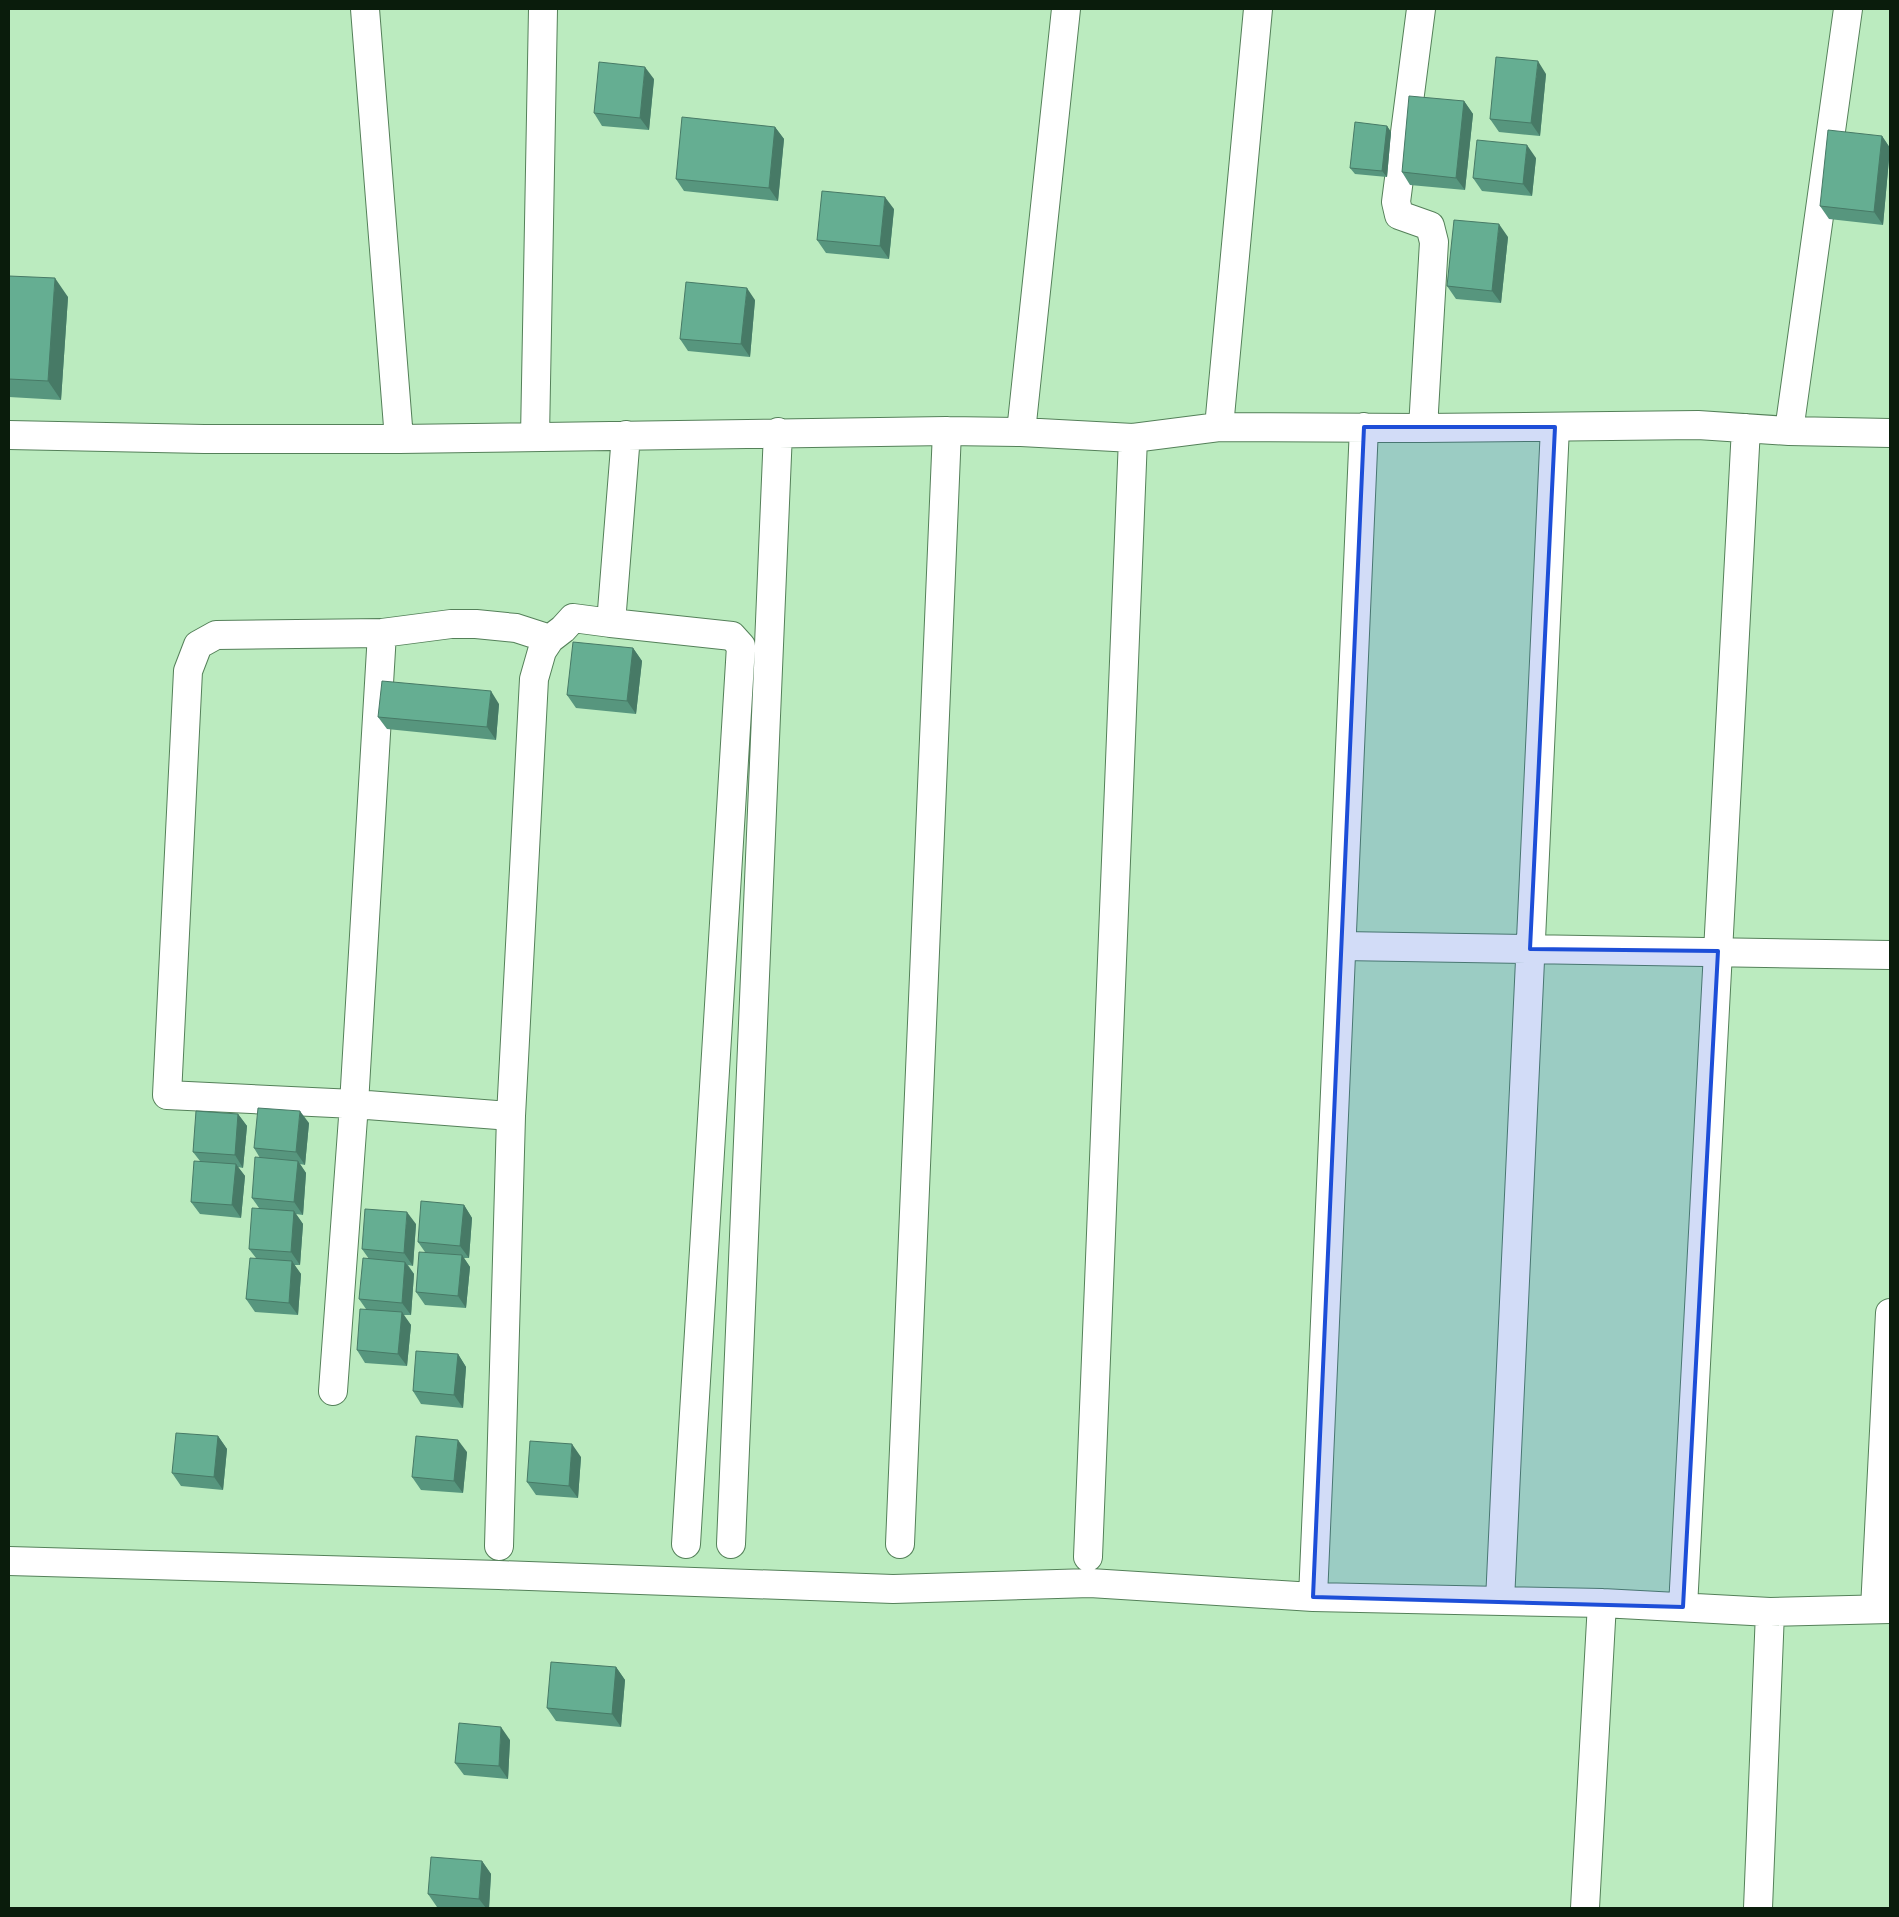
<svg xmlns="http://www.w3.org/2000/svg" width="1899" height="1917" viewBox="0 0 1899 1917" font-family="Spectral,serif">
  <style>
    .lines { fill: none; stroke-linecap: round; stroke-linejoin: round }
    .street-casing { stroke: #548059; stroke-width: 30 }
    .street { stroke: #fff; stroke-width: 28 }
    .wall { fill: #57967e }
    .shaded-wall { fill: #477a66 }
    .building { fill: #65ae92; stroke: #477a66 }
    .marked { fill: #1d4ed8; fill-opacity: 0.2; stroke: #1d4ed8; stroke-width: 4; stroke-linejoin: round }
  </style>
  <rect width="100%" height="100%" fill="#bbebbf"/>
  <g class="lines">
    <g class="street-casing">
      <path id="street" d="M 365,9 L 399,439
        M 1421,9 L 1396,202 L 1399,215 L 1430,226 L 1434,242 L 1423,428
        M 1219,427 L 1258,9
        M 1789,431 L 1848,9
        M 1021,432 L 1066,9
        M 9,435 L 204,439 L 399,439 L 947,431 L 1021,432 L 1133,438 L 1219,427 L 1423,428 L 1698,425 L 1789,431 L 1890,433
        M 535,437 L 543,9
        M 611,623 L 732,636 L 741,646 L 686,1544
        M 1342,946 L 1890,955
        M 511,1116 L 354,1104 L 167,1095 L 188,671 L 198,645 L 216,635 L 382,633 L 451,624 L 476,624 L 516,628 L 550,639
        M 333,1391 L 354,1104 L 382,633
        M 731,1544 L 778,432
        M 900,1544 L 947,431
        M 499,1546 L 511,1116 L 534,679 L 542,651 L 550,639 L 563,629 L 573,618 L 611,623 L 626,435
        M 1088,1557 L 1133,438
        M 9,1561 L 499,1575 L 893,1589 L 1090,1583 L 1313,1597 L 1602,1603 L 1770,1612 L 1890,1609
        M 1313,1597 L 1364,427
        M 1500,1601 L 1555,427
        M 1683,1607 L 1746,428
        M 1875,1609 L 1890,1313
        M 1585,1908 L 1602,1603
        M 1758,1908 L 1770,1612"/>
    </g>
    <use href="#street" class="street"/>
  </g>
  <path class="wall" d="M 1546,74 L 1540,136 L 1499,132 L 1490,119 Z
    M 654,79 L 649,130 L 602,126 L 594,113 Z
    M 1464,101 L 1473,114 L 1465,190 L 1410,185 L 1402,172 Z
    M 1387,126 L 1391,132 L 1387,177 L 1355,174 L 1350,168 Z
    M 775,127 L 784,139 L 778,201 L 684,191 L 676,179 Z
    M 1882,136 L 1890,148 L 1883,225 L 1829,219 L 1820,206 Z
    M 1536,158 L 1532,196 L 1482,191 L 1473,178 Z
    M 894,209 L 889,259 L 826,253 L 817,240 Z
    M 1508,237 L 1501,303 L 1456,299 L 1447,286 Z
    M 9,276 L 68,297 L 61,400 L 9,397 Z
    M 755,300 L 750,357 L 688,351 L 680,339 Z
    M 633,648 L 642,661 L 636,714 L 576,708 L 567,695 Z
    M 499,704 L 496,740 L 387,729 L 378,717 Z
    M 238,1114 L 247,1126 L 243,1168 L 238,1167 L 245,1176 L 241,1218 L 200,1214 L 191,1202 L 200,1161 L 193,1152 Z
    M 309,1123 L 305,1165 L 300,1164 L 306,1173 L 303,1215 L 296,1214 L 303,1224 L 300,1265 L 294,1265 L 301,1274 L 298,1315 L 255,1312 L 246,1299 L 256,1258 L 249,1249 L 259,1208 L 252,1198 L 260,1158 L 254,1148 Z
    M 464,1205 L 472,1218 L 469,1258 L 464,1258 L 470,1267 L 466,1308 L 425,1305 L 416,1292 L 425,1252 L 418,1242 Z
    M 416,1224 L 413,1266 L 408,1265 L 414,1274 L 411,1315 L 403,1315 L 411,1325 L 407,1366 L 365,1363 L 357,1350 L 366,1309 L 359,1299 L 369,1259 L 362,1249 Z
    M 458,1354 L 466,1367 L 463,1408 L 421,1404 L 413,1391 Z
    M 218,1436 L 227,1449 L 223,1490 L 181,1486 L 172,1473 Z
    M 467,1452 L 463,1493 L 421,1490 L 412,1477 Z
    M 581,1457 L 578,1498 L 536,1495 L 527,1482 Z
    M 616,1667 L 625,1680 L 621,1727 L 556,1721 L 547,1708 Z
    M 510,1740 L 508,1779 L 464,1775 L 455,1763 Z
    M 482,1861 L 491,1874 L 489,1908 L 454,1908 L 437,1907 L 428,1894 Z"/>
  <path class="shaded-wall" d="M 1538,61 L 1546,74 L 1540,136 L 1531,123 Z
    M 645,67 L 654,79 L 649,130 L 640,118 Z
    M 1464,101 L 1473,114 L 1465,190 L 1456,178 Z
    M 1387,126 L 1391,132 L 1387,177 L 1382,171 Z
    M 775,127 L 784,139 L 778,201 L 769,188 Z
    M 1882,136 L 1890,148 L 1883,225 L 1874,212 Z
    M 1527,145 L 1536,158 L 1532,196 L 1523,184 Z
    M 885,197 L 894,209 L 889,259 L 880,246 Z
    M 1499,224 L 1508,237 L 1501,303 L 1492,291 Z
    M 55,278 L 68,297 L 61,400 L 48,381 Z
    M 747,288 L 755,300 L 750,357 L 741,344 Z
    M 633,648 L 642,661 L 636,714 L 627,701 Z
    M 491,691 L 499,704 L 496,740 L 487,727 Z
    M 300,1111 L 309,1123 L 305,1165 L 296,1152 Z
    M 238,1114 L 247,1126 L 243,1168 L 235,1155 Z
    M 298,1161 L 306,1173 L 303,1215 L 294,1202 Z
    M 236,1164 L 245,1176 L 241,1218 L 232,1205 Z
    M 464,1205 L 472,1218 L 469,1258 L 460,1246 Z
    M 294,1211 L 303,1224 L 300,1265 L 291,1252 Z
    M 407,1212 L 416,1224 L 413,1266 L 404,1253 Z
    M 462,1255 L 470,1267 L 466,1308 L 458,1296 Z
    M 292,1261 L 301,1274 L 298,1315 L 289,1303 Z
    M 405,1262 L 414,1274 L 411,1315 L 402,1303 Z
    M 402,1312 L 411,1325 L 407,1366 L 398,1354 Z
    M 458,1354 L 466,1367 L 463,1408 L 454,1395 Z
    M 218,1436 L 227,1449 L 223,1490 L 214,1477 Z
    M 458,1440 L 467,1452 L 463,1493 L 454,1481 Z
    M 572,1444 L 581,1457 L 578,1498 L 569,1486 Z
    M 616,1667 L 625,1680 L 621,1727 L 612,1714 Z
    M 501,1727 L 510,1740 L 508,1779 L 499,1766 Z
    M 482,1861 L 491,1874 L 489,1908 L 486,1908 L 479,1899 Z"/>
  <path class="building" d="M 1496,57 L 1538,61 L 1531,123 L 1490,119 Z
    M 599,62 L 645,67 L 640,118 L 594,113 Z
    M 1409,96 L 1464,101 L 1456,178 L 1402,172 Z
    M 682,117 L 775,127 L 769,188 L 676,179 Z
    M 1355,122 L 1387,126 L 1382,171 L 1350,168 Z
    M 1828,130 L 1882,136 L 1874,212 L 1820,206 Z
    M 1477,140 L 1527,145 L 1523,184 L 1473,178 Z
    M 822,191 L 885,197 L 880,246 L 817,240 Z
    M 1454,220 L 1499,224 L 1492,291 L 1447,286 Z
    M 9,276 L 55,278 L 48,381 L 9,379 Z
    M 686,282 L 747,288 L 741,344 L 680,339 Z
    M 573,642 L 633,648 L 627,701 L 567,695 Z
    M 382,681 L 491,691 L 487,727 L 378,717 Z
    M 258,1108 L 300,1111 L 296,1152 L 254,1148 Z
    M 196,1111 L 238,1114 L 235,1155 L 193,1152 Z
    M 255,1157 L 298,1161 L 294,1202 L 252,1198 Z
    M 194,1161 L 236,1164 L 232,1205 L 191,1202 Z
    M 421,1201 L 464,1205 L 460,1246 L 418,1242 Z
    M 252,1208 L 294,1211 L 291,1252 L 249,1249 Z
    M 365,1209 L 407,1212 L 404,1253 L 362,1249 Z
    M 419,1252 L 462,1255 L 458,1296 L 416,1292 Z
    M 250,1258 L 292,1261 L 289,1303 L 246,1299 Z
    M 363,1258 L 405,1262 L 402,1303 L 359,1299 Z
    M 360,1309 L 402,1312 L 398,1354 L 357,1350 Z
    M 416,1351 L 458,1354 L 454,1395 L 413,1391 Z
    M 176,1433 L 218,1436 L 214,1477 L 172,1473 Z
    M 416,1436 L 458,1440 L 454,1481 L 412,1477 Z
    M 530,1441 L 572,1444 L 569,1486 L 527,1482 Z
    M 551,1662 L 616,1667 L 612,1714 L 547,1708 Z
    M 459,1723 L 501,1727 L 499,1766 L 455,1763 Z
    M 431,1857 L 482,1861 L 479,1899 L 428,1894 Z"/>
  <path class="marked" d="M 1364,427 L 1555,427 L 1530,949 L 1718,951 L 1683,1607 L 1313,1597 Z"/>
  <rect width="1899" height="1917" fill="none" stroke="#0a1c0c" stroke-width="20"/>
</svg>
